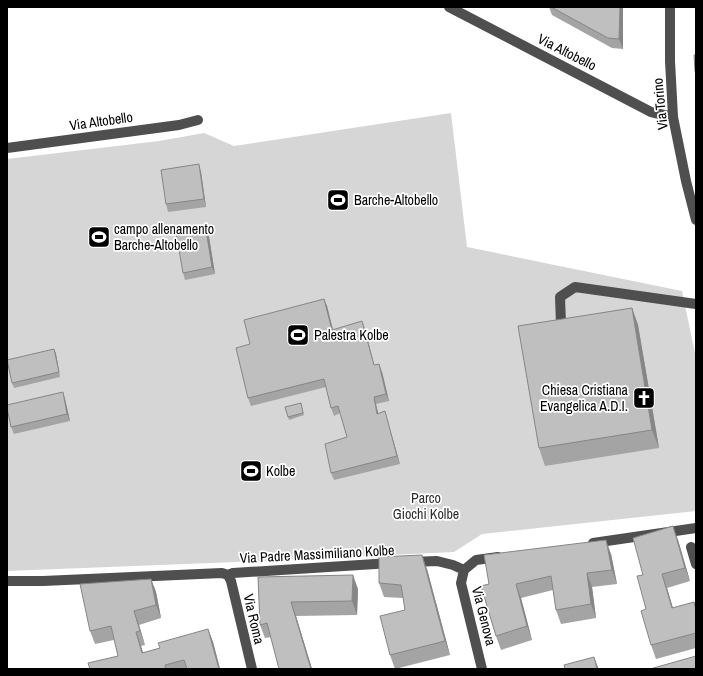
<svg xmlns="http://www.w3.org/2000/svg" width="703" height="676" viewBox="0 0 703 676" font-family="'Archivo Narrow',sans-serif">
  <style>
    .green { fill: #d6d6d6 }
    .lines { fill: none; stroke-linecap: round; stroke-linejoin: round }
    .minor { stroke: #4f4f4f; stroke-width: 10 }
    .wall { fill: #a4a4a4 }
    .shaded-wall { fill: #868686 }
    .building { fill: #bfbfbf; stroke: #868686 }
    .labels { text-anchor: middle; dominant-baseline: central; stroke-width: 3.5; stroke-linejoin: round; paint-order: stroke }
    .street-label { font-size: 14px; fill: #000; stroke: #fff }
    .poi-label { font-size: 14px; fill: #000; stroke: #fff; text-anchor: start }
    .park-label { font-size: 14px; fill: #2d2d2d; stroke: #fff }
  </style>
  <rect width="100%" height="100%" fill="#fff"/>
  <path class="green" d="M 451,113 L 467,247 L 682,291 L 696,358 L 696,511 L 482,534 L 454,552 L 236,562 L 7,571 L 7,159 L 159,141 L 204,133 L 234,146 Z"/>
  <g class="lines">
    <path class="minor" d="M 449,7 L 651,112 L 673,117
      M 670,7 L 670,61 L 673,117 L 686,181 L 696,220
      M 7,148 L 179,125 L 198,120
      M 561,324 L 560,297 L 575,287 L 696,304
      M 593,543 L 696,528
      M 691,547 L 696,564
      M 411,562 L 437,561 L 453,565 L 464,570
      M 464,570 L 476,560 L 498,557
      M 464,570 L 461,583 L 482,669
      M 228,575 L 233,573 L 391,563
      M 228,575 L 231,581 L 252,669
      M 7,581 L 43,581 L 222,573 L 228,575"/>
  </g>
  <path class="wall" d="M 549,7 L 623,7 L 623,49 L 612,48 L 552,15 Z
    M 201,172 L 206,207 L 168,212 L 166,204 Z
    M 209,237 L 215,274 L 185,280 L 183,273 Z
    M 324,299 L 327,306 L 333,330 L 365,329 L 374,365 L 382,372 L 389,401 L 376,404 L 378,413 L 387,419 L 400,464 L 334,480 L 331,473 L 347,437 L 340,413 L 334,416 L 331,408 L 326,387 L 251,406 L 248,398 L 250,344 Z
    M 632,308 L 638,325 L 659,448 L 545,466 L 539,448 Z
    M 54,349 L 56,354 L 60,377 L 14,388 L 12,383 Z
    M 65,399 L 70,421 L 14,434 L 11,427 Z
    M 301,403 L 304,415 L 289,420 L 285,407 Z
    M 678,540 L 690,581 L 667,588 L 673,608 L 694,602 L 696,608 L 696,648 L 656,659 L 651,645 L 646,609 Z
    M 611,554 L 617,584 L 592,587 L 596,618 L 561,624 L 556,610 L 553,590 L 521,598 L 532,640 L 501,650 L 496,636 L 481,586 Z
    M 427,569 L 450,655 L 395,669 L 390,655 L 405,610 L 403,598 L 384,597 L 379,583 Z
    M 258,577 L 358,589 L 357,615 L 296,616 L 312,669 L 279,669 L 271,637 L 265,638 L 260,625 Z
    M 151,579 L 156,592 L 161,618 L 139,625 L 145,645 L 141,646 L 143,653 L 160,648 L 208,629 L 213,642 L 220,669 L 90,669 L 118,656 L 114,640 L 95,644 L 90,631 Z"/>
  <path class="shaded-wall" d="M 620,7 L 623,7 L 623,49 L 619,39 Z
    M 199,164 L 201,172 L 206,207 L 204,199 Z
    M 206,230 L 209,237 L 215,274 L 212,267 Z
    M 324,299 L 327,306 L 335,338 L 332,330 Z
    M 632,308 L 638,325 L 659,448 L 652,430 Z
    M 362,321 L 365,329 L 376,373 L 374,365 Z
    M 54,349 L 56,354 L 60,377 L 59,372 Z
    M 379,364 L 382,372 L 389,401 L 386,394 Z
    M 63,392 L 65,399 L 70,421 L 67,414 Z
    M 374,397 L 376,404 L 380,421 L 377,414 Z
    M 385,411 L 387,419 L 400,464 L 397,456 Z
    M 673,526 L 678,540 L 690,581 L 685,568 Z
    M 606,540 L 611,554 L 617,584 L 612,570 Z
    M 422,555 L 427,569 L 450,655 L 445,641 Z
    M 587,573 L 592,587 L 596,618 L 591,604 Z
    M 662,574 L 667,588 L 677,622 L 672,608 Z
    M 353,575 L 358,589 L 357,615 L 352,601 Z
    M 151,579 L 156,592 L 161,618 L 156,605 Z
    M 516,584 L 521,598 L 532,640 L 527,626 Z
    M 291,602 L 296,616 L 312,669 L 311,669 Z
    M 134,611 L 139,625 L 145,645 L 140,631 Z
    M 208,629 L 213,642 L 220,669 L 219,669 Z
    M 136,632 L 141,646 L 147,667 L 142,653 Z
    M 594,657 L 598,667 L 598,669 L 597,669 Z"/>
  <path class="building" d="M 551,7 L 620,7 L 619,39 L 608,38 Z
    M 694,55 L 696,55 L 696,73 L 695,71 Z
    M 199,164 L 204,199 L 166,204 L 161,170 Z
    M 206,230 L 212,267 L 183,273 L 176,232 Z
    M 324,299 L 332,330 L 362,321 L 374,365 L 379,364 L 386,394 L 374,397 L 377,414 L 385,411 L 397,456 L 331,473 L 325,444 L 347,437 L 338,406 L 331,408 L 324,379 L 248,398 L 236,348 L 250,344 L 244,320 Z
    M 632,308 L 652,430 L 539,448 L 518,326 Z
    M 54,349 L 59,372 L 12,383 L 7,360 Z
    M 63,392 L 67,414 L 11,427 L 7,408 L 7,405 Z
    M 301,403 L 303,413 L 288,417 L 285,407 Z
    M 673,526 L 685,568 L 662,574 L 672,608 L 694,602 L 696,610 L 696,633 L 651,645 L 641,611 L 646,609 L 637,576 L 643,575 L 633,538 Z
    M 606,540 L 612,570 L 587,573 L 591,604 L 556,610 L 551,576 L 516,584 L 527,626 L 496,636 L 481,586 L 489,584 L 484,555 Z
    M 422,555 L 445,641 L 390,655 L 380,616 L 405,610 L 401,585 L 379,583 L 379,557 Z
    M 353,575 L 352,601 L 291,602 L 311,669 L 279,669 L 267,623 L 260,625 L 258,577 Z
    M 151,579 L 156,605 L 134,611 L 140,631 L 136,632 L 142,653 L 160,648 L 158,643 L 208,629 L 219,669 L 187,669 L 184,660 L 165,665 L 166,669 L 90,669 L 88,663 L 118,656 L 111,626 L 90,631 L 80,584 Z
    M 696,656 L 696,669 L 650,669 Z
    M 594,657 L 597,669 L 565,669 L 564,665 Z"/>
  <defs>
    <g id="stadium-square" transform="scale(1.15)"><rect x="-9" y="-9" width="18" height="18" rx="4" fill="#000" stroke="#fff"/><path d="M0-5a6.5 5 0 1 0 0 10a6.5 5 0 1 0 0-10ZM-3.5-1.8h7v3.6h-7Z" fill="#fff"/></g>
    <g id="church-square" transform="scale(1.15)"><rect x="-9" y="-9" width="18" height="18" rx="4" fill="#000" stroke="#fff"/><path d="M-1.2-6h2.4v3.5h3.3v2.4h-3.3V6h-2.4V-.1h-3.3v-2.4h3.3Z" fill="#fff"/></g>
  </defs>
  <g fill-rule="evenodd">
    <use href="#stadium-square" x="338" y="200"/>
    <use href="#stadium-square" x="99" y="237"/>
    <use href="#stadium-square" x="298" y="335"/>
    <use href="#church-square" x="644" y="398"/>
    <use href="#stadium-square" x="251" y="471"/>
  </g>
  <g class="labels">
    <g class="street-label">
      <text transform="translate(567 52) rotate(27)">Via Altobello</text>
      <text transform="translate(660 104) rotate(-96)">Via Torino</text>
      <text transform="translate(101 121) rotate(-8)">Via Altobello</text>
      <text transform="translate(317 554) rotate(-3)">Via Padre Massimiliano Kolbe</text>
      <text transform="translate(484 616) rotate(76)">Via Genova</text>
      <text transform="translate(254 619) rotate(77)">Via Roma</text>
    </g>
    <g class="poi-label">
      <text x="354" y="200">Barche-Altobello</text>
      <text x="114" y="229">campo allenamento<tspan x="114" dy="16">Barche-Altobello</tspan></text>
      <text x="314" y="335">Palestra Kolbe</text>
      <text x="628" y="390" text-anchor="end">Chiesa Cristiana<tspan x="628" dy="16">Evangelica A.D.I.</tspan></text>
      <text x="266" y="471">Kolbe</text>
    </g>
    <g class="park-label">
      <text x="426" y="498">Parco<tspan x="426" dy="16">Giochi Kolbe</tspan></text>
    </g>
  </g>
  <rect width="703" height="676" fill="none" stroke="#000000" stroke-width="16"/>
</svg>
